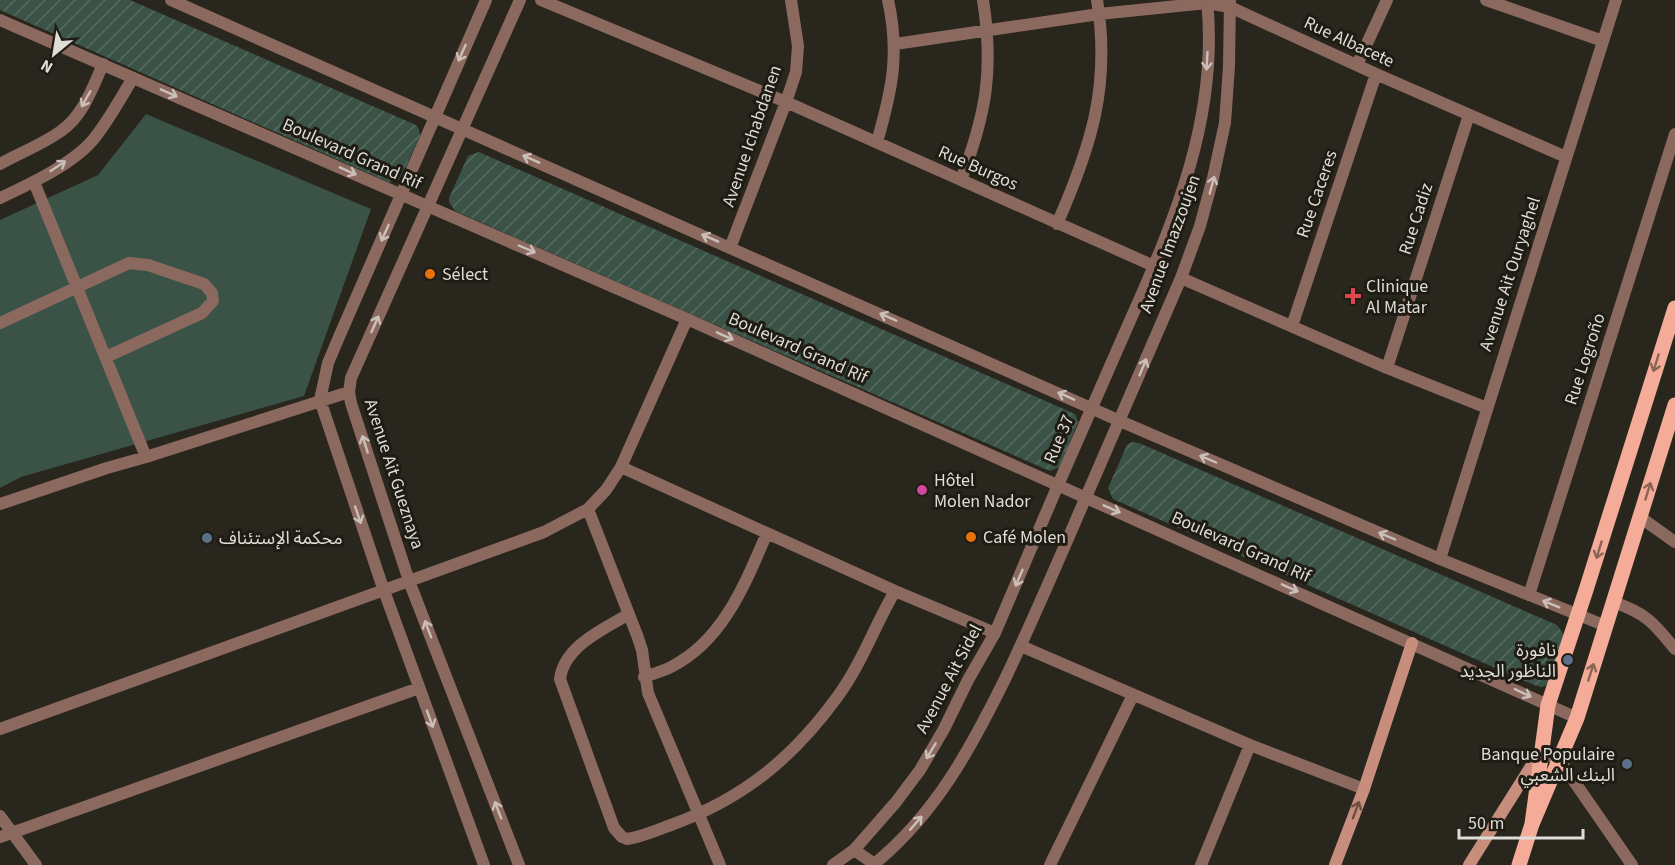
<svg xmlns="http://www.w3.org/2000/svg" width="1675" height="865" viewBox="0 0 1675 865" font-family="'Source Sans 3','Noto Sans Arabic',sans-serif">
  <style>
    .grass { fill: #3b5247 }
    .garden { fill: url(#garden-furrows) }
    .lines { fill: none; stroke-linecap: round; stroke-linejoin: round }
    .minor { stroke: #8c695f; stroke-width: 12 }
    .tertiary { stroke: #8c695f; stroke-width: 12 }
    .secondary { stroke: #c78e7e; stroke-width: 12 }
    .primary { stroke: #f4ab97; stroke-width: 15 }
    .oneway { stroke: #cac0b9 }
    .oneway2 { stroke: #8a6456 }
    .oneway3 { stroke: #6b4f44 }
    .food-dot { fill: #e8710a; stroke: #1f1c14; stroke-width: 2 }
    .health-dot { fill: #e0444e; stroke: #1f1c14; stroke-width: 2 }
    .hotel-dot { fill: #d1479c; stroke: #1f1c14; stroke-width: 2 }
    .service-dot { fill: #5c6f8a; stroke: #1f1c14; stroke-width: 2 }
    .labels { text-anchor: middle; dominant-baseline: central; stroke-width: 6; stroke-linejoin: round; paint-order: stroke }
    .street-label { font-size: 18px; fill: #dfddd7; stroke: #1f1c14 }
    .poi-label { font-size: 18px; fill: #dfddd7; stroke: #1f1c14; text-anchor: start }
  </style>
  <defs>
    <pattern id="garden-furrows" width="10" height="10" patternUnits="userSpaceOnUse" patternTransform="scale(1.5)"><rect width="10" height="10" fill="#3b5247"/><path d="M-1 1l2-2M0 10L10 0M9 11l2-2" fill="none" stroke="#576a61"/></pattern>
  </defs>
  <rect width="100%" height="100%" fill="#28261d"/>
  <path class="grass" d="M 146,114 L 371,209 L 304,396 L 21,477 L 0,488 L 0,220 L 98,175 Z"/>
  <path class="garden" d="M 0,0 L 130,0 L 416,125 L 419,129 L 420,136 L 400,180 L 388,182 L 0,10 Z
    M 479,152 L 1075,414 L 1078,422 L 1060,467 L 1050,471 L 455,211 L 449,202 L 449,198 L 468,156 Z
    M 1132,442 L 1139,443 L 1557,625 L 1564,635 L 1547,685 L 1542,687 L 1534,685 L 1113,499 L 1108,488 L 1127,445 Z"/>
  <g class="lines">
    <path class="minor" d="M 541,0 L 786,102 L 1154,266
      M 1486,0 L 1603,41
      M 895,44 L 1099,14 L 1207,3 L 1230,7 L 1376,74 L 1566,157
      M 1357,65 L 1387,0
      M 877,142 C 892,90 900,54 888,0
      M 0,164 C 20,153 43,144 61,131 C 83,116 93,87 103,64
      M 961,180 C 986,114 994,71 983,0
      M 34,182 L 146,457
      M 0,198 C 28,185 71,165 92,141 C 108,122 120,99 133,78
      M 1057,224 C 1091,147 1111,85 1097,0
      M 730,248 L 786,102 L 796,72 L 798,46 L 791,0
      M 1181,278 L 1387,368 L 1487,408
      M 0,323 L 129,263 L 148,265 L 204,284 L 212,293 L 213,301 L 202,313 L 106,357
      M 1292,326 L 1376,74
      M 1387,368 L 1469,115
      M 621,467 L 895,591 L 995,633
      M 0,504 L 107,468 L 146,457 L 349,392
      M 588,509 L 637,635 L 642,650 L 648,693 L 720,865
      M 1640,517 L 1675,542
      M 1440,559 L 1616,0
      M 1529,595 L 1675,134
      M 1613,602 C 1646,613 1654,623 1675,649
      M 629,614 C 604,629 564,646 560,679 L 614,828 L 622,837 L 627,839 C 642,837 657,830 671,825 C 743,799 793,758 838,696 C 862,663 875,625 895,591
      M 1021,646 L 1250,745 L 1364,789
      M 644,677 C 653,674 663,671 671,667 C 723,641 745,584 767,533
      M 0,729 L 544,532 L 588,509 L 606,490 L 621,467 L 687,319
      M 0,816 L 36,865
      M 0,837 L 419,688
      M 854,850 L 876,865
      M 484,865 L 383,588 L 320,400 L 328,363 L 339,337 L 486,0
      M 519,865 L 409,581 L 351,403 L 349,392 L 351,378 L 520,0
      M 833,865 L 854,850 L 896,802 L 920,770 L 944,729 L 968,680 L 995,633 L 1058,485
      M 873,865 C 936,814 971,748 1006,677 C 1034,618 1060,557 1086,497
      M 1050,865 L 1133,695
      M 1201,865 L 1250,745"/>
    <path class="tertiary" d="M 171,0 L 1120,421 L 1440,559 L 1606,626
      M 0,20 L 687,319 L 1577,718
      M 1058,485 C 1082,431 1105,377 1129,323 C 1175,220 1219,116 1207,0
      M 1086,497 L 1181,278 L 1200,226 L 1213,178 L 1225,123 L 1229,66 L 1230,0
      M 1541,751 L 1560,761 L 1632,865"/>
    <path class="secondary" d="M 1335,865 L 1364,789 L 1412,643
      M 1469,865 L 1540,752"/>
    <path class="primary" d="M 1532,824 L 1548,705 L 1586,590 L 1675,308
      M 1519,865 L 1532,824 L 1577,718 L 1675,405"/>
  </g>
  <defs><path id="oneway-shaft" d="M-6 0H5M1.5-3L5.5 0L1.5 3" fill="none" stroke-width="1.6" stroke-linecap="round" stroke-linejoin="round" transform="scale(1.5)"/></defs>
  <g class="oneway">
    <use href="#oneway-shaft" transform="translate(462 53) rotate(114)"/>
    <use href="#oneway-shaft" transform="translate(1207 61) rotate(93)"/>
    <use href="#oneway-shaft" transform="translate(169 93) rotate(24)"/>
    <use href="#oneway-shaft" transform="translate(86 99) rotate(120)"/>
    <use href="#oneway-shaft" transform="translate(531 159) rotate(-156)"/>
    <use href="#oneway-shaft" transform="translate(58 166) rotate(-33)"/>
    <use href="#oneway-shaft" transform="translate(348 171) rotate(24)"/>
    <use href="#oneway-shaft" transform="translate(1212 185) rotate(-75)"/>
    <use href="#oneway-shaft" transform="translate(385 233) rotate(114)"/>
    <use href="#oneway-shaft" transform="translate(710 238) rotate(-156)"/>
    <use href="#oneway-shaft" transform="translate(527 249) rotate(23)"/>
    <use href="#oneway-shaft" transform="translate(888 317) rotate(-156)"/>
    <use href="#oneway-shaft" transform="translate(375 324) rotate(-66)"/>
    <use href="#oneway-shaft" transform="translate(725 336) rotate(24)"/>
    <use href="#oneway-shaft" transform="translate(1143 367) rotate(-67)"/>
    <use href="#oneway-shaft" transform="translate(1066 396) rotate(-156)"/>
    <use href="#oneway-shaft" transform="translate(365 444) rotate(-108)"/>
    <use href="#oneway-shaft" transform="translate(1208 459) rotate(-157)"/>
    <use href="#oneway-shaft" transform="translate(1112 509) rotate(24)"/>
    <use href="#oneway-shaft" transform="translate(358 515) rotate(71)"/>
    <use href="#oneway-shaft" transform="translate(1387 536) rotate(-157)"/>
    <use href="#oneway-shaft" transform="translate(1019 578) rotate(113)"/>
    <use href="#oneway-shaft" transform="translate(1290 588) rotate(24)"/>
    <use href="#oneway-shaft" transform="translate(1551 604) rotate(-158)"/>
    <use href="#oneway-shaft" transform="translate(428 629) rotate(-111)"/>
    <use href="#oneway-shaft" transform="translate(1523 693) rotate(25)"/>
    <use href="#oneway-shaft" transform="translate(430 719) rotate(70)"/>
    <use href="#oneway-shaft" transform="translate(931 751) rotate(121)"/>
    <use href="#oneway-shaft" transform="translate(498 810) rotate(-111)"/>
    <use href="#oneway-shaft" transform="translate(916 823) rotate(-49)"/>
  </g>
  <g class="oneway2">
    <use href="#oneway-shaft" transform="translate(1656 363) rotate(107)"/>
    <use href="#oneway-shaft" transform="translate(1648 491) rotate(-73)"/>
    <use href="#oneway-shaft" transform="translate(1599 550) rotate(107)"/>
    <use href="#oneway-shaft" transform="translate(1591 672) rotate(-72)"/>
  </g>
  <use class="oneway3" href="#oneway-shaft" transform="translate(1356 810) rotate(-70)"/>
  <g class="food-dot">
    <circle cx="430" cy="274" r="6"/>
    <circle cx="971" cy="537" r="6"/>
  </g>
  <path class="health-dot" d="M1350 287h6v6h6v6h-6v6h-6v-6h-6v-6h6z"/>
  <circle class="hotel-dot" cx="922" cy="490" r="6"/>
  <g class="service-dot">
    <circle cx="207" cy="538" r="6"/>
    <circle cx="1568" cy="660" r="6"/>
    <circle cx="1627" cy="764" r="6"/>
  </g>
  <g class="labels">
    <g class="street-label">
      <text transform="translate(1349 42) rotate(25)">Rue Albacete</text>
      <text transform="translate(752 136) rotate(-71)">Avenue Ichabdanen</text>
      <text transform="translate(352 154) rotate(24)">Boulevard Grand Rif</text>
      <text transform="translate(978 168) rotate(24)">Rue Burgos</text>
      <text transform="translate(1317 194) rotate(-71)">Rue Caceres</text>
      <text transform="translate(1416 219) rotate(-72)">Rue Cadiz</text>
      <text transform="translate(1170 244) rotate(-70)">Avenue Imazzoujen</text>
      <text transform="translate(1510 274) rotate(-72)">Avenue Ait Ouryaghel</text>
      <text transform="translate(798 348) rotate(24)">Boulevard Grand Rif</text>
      <text transform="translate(1585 359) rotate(-72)">Rue Logroño</text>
      <text transform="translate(1059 439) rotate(-67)">Rue 37</text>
      <text transform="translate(394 474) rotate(72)">Avenue Ait Gueznaya</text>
      <text transform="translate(1241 547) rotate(24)">Boulevard Grand Rif</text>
      <text transform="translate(949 679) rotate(-62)">Avenue Ait Sidel</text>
    </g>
    <g class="poi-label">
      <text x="442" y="274">Sélect</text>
      <text x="1366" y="286">Clinique<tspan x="1366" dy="21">Al Matar</tspan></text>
      <text x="934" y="480">Hôtel<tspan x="934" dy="21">Molen Nador</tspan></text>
      <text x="983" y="537">Café Molen</text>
      <text x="219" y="538">محكمة الإستئناف</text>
      <text x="1556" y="650" text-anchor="end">نافورة<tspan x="1556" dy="21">الناظور الجديد</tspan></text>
      <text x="1615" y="754" text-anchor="end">Banque Populaire<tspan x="1615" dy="21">البنك الشعبي</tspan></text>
    </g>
  </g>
  <g transform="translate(54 54) rotate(210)" stroke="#1f1c14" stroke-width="4.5" paint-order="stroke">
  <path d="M0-4.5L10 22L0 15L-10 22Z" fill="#dfddd7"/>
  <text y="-9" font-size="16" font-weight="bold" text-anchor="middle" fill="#dfddd7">N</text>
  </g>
  <path d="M1459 829v9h124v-9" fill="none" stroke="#dfddd7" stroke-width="3"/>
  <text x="1468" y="829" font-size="18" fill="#dfddd7" stroke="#1f1c14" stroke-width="4.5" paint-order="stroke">50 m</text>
</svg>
